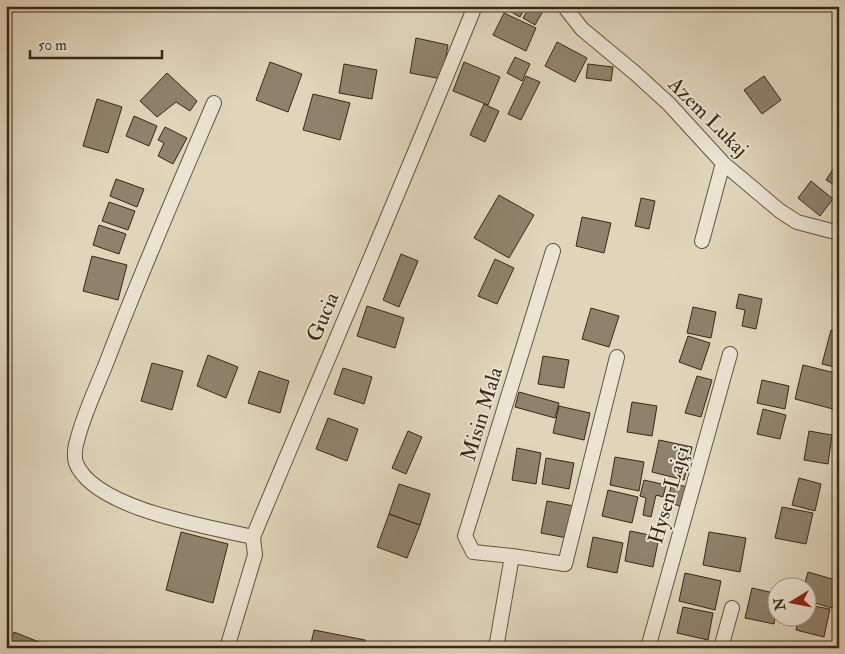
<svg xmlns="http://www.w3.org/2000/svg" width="845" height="654" viewBox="0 0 845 654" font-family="'IM FELL Double Pica',serif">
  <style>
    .building { fill: #8f826c; stroke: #382916 }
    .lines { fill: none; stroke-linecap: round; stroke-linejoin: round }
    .minor-casing { stroke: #62543f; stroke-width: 16 }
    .minor { stroke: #ebe4d3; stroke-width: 14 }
    .labels { text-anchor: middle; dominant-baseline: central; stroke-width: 4; stroke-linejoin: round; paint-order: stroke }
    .street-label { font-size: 21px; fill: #382916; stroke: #ebe4d3 }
  </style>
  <rect width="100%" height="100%" fill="#e0d5bb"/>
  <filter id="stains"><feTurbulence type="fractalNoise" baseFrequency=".004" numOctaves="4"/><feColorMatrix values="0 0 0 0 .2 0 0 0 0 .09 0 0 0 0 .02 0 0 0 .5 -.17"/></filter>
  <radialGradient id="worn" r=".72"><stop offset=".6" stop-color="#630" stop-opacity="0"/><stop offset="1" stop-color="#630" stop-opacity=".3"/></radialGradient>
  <path class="building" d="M 507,6 L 526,6 L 520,17 L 506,9 Z
    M 530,6 L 546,6 L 535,25 L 523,18 Z
    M 504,13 L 536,28 L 526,51 L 493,35 Z
    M 416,38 L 448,45 L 442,79 L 410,73 Z
    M 557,42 L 587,58 L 575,82 L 545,66 Z
    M 515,57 L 530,64 L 522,81 L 507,73 Z
    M 270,62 L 302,74 L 288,112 L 256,100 Z
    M 464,62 L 500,77 L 488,105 L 453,91 Z
    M 344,64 L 377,70 L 372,99 L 339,93 Z
    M 588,64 L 613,67 L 611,81 L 586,78 Z
    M 167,73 L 197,101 L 190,111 L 176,102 L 157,117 L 140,101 Z
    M 526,76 L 540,82 L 521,120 L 508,114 Z
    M 764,76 L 781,100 L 762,114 L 744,90 Z
    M 313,94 L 350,103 L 340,140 L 303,130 Z
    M 97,99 L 122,107 L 108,153 L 83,146 Z
    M 484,104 L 499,111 L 485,142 L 470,135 Z
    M 134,116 L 157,126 L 149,146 L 126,136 Z
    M 165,127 L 187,138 L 173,164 L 158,156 L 164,143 L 158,140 Z
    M 839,160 L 839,188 L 826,180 Z
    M 116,179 L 144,189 L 137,207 L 110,196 Z
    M 811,181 L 833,199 L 820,216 L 798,198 Z
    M 499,195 L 534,215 L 509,258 L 474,238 Z
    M 641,198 L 655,201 L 649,229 L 635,226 Z
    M 109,202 L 135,211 L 128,230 L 102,221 Z
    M 582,217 L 611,223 L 604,253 L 576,246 Z
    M 99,225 L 126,234 L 119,254 L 93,245 Z
    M 401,254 L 418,261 L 399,307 L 383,300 Z
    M 92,256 L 127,265 L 118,300 L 83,291 Z
    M 495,259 L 514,268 L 497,304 L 478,296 Z
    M 739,294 L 762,299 L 756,329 L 742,326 L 745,310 L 736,308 Z
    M 367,306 L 404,318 L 395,348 L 357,336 Z
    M 693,307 L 716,312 L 711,338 L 687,333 Z
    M 591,308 L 619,316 L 609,347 L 582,339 Z
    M 831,330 L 839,332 L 839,368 L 822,364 Z
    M 688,336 L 710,343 L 701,370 L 679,362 Z
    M 208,355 L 238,367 L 226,398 L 197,386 Z
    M 543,356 L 569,360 L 564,388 L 538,384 Z
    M 152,363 L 183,371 L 172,410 L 141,401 Z
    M 803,365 L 839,374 L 839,386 L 833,409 L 795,399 Z
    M 343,368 L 372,377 L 364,404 L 334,394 Z
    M 259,371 L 289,381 L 280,413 L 248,403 Z
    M 697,376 L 712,380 L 701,417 L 685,413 Z
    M 762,380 L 789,386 L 785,409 L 757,403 Z
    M 519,392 L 559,403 L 555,418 L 515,407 Z
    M 632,402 L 657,406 L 652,436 L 627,432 Z
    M 559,406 L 590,413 L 584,440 L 553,433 Z
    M 763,409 L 786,415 L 780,439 L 757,434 Z
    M 328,418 L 358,429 L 347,461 L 316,449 Z
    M 408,431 L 422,437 L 406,474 L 392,468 Z
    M 809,431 L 832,435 L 828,464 L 804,460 Z
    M 659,440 L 692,447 L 684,480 L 652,472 Z
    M 517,448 L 541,453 L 536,484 L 512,480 Z
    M 615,457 L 644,462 L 639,491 L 610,485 Z
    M 546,458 L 574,463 L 569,489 L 542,484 Z
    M 799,478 L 821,484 L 815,511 L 792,505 Z
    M 644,480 L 666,485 L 663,497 L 656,495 L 651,517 L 643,515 L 646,498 L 640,496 Z
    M 672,483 L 687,487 L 683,507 L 667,502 Z
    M 399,484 L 430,494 L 420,525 L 389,514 Z
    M 608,490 L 638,497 L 632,523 L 602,516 Z
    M 547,501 L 574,506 L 567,538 L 541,533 Z
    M 782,507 L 813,513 L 806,544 L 775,538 Z
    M 389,514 L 420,525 L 407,558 L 377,547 Z
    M 630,531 L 659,537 L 653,567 L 625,561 Z
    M 181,532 L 228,544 L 213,603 L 166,590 Z
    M 709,532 L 746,538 L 740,572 L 703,565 Z
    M 593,537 L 623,543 L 617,573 L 587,567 Z
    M 808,572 L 839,581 L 832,608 L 808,601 L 808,586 L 804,586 Z
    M 685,573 L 721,581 L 715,610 L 679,601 Z
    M 752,588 L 778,594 L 774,624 L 745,618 Z
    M 808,605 L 830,609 L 824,637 L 796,630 L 799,616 L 808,616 Z
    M 683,607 L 713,613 L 708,640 L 677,633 Z
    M 314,630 L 365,640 L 364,648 L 310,648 Z
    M 14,632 L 54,648 L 8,648 Z"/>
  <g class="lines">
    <g class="minor-casing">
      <path id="minor" d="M 564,6 L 582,29 L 635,73 L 669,104 L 723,163 L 780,211 L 797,222 L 839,233
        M 214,103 C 178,187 142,270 109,356 C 99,383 84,412 77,441 C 75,446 74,458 76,463 C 94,509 210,527 253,537
        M 702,241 L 723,163
        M 512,556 L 565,564 L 617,357
        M 227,648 L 255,555 L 253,537 C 327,360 403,184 475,6
        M 496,648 L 512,556 L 473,552 L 465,536 L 553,251
        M 648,648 L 730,354
        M 721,648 L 732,608"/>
    </g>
    <use href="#minor" class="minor"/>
  </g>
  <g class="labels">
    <g class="street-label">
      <text transform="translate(708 117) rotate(45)">Azem Lukaj</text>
      <text transform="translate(323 317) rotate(-67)">Gucia</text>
      <text transform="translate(482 414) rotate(-73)">Misin Mala</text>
      <text transform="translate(669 495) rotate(-74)">Hysen Lajçi</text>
    </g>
  </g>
  <rect width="845" height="654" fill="none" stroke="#e0d5bb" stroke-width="25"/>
  <rect x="8" y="8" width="830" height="639" fill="none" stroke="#382916" stroke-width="2.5"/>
  <rect x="12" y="12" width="820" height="629" fill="none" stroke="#382916"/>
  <g transform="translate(792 602) rotate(260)"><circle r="24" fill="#ebe4d3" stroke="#a39987"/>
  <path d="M0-4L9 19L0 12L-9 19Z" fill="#8f2418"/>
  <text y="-8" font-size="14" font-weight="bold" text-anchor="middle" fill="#382916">N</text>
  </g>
  <path d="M30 50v8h132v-8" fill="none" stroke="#382916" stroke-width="2.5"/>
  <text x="38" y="50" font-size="15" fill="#382916" stroke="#ebe4d3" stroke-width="4" paint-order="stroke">50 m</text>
  <rect width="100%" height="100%" filter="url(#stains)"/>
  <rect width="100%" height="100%" fill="url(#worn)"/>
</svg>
